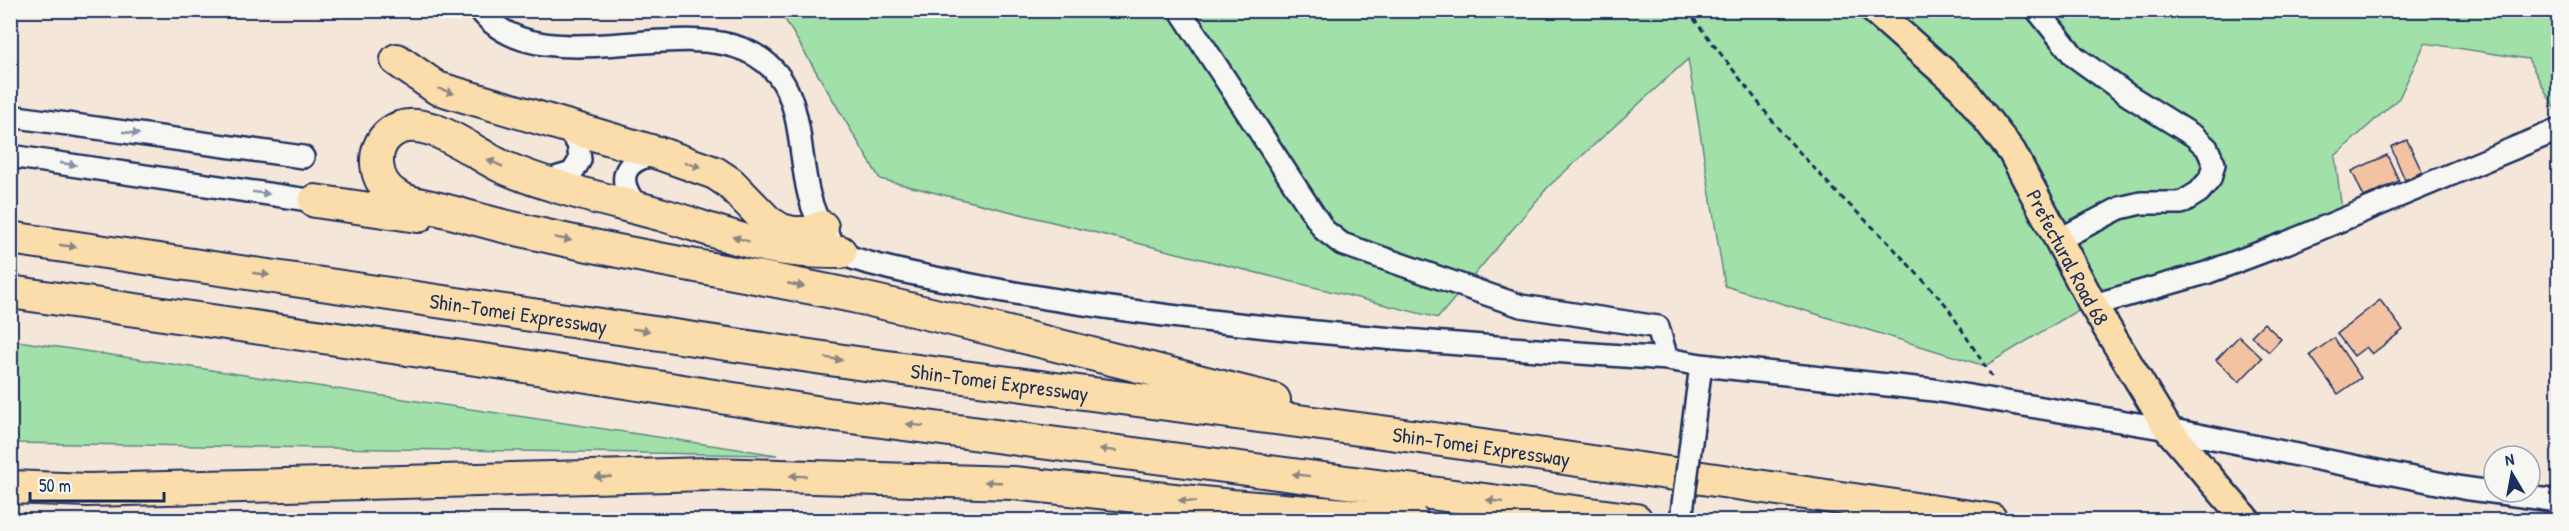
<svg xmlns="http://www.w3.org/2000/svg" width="2569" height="531" viewBox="0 0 2569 531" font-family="'Patrick Hand',sans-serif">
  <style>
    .green { fill: #a1e0a8; stroke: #5e8883; stroke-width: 1.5 }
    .building { fill: #f3c2a3; stroke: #1b2f5e; stroke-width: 1.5 }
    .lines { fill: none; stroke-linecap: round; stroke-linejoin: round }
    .minor-casing { stroke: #1b2f5e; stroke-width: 26 }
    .major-casing { stroke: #1b2f5e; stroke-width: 32 }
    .highway-casing { stroke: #1b2f5e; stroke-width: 36 }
    .path { stroke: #1b2f5e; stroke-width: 3; stroke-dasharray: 6 4.5; stroke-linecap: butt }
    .minor { stroke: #f6f6f2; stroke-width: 21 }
    .major { stroke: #fbddab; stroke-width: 27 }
    .highway { stroke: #fbddab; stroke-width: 32 }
    .minor-bridge-casing { stroke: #1b2f5e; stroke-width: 26; stroke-linecap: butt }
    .minor-bridge { stroke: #f6f6f2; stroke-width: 21 }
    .oneway { fill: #8b8684 }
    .oneway2 { fill: #8892a8 }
    .labels { text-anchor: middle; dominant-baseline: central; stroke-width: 5; stroke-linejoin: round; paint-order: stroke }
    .street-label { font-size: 21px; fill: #1b2f5e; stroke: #f6f6f2 }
  </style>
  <rect width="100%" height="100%" fill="#f5e6da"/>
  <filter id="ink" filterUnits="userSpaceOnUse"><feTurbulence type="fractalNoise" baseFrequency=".0167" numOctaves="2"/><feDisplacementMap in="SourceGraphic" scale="12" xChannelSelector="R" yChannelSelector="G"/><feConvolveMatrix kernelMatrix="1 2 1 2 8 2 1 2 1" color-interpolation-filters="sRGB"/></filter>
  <g filter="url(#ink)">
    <path class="green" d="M 780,11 L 2558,11 L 2558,115 L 2528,59 L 2425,43 L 2399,98 L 2335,156 L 2343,219 L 2083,307 L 1985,366 L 1725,286 L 1688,59 L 1548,187 L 1438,318 L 880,179 Z
      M 11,340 L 777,455 L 11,443 Z"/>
    <path class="building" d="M 2407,140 L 2422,172 L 2405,180 L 2391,147 Z
      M 2387,155 L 2399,181 L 2364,197 L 2352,171 Z
      M 2380,300 L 2403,330 L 2372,354 L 2366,347 L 2354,356 L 2337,334 Z
      M 2264,323 L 2281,339 L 2269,352 L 2251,336 Z
      M 2239,336 L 2262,358 L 2239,382 L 2216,360 Z
      M 2334,338 L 2361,378 L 2338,394 L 2310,355 Z"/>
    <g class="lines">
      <g class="minor-casing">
        <path id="minor" d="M 480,10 C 534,82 671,18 745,50 C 822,83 785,177 826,233 C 831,240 836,250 843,254 C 857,261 874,264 888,268 C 930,278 972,285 1015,293 C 1230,330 1449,344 1667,359 L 1701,365 L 1934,390 L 2168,429 L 2463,488 L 2558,501
          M 1180,10 L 1324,230 L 1342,244 L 1521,306 L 1658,327 L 1667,359
          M 2037,10 L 2074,56 L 2128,95 L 2194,136 L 2207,148 L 2214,164 L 2210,179 L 2199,192 L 2181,203 L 2141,203 L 2120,208 L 2058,240
          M 10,116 L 303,157
          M 10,156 L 315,201
          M 545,181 L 572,173 L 580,160 L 578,143 L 564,126
          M 639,208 C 615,181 621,160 658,154
          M 2093,305 L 2206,273 L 2286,243 L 2558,130
          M 1696,403 L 1701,365"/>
      </g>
      <g class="major-casing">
        <g id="major">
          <path id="s1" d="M 1874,10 L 1963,89 L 2012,152 L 2093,305 L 2168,429 L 2246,520"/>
        </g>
      </g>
      <g class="highway-casing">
        <g id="highway">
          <path d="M 397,60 L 437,88 L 661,154 L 715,173 L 730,183 L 768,222 L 781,230 L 793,233 L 807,233 L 822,227"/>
          <path d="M 315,201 L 418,216"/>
          <path id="s2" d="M 10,238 L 857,363 L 1427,438 L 1991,520"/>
          <path d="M 840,252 C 816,252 792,251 768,246 C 732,239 698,225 663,215 C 609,200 554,189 503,167 C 473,154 422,108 390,133 C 370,149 374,182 395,195 C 403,201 412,203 422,205 C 455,212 487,223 521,230 C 632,257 745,273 857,297 C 997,328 1135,366 1274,400"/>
          <path d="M 10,292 L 511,364 L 828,414 L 1636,520"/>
          <path d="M 10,487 L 88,490 L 709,474 L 1013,483 L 1231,506 L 1412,520"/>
        </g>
      </g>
      <path class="path" d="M 1687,10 L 1781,132 L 1838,194 L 1884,238 L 1946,305 L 1994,380"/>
      <use href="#minor" class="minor"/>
      <use href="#major" class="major"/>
      <use href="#highway" class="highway"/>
      <g class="minor-bridge-casing">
        <path id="minor-bridge" d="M 1681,520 L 1696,403"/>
      </g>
      <use href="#minor-bridge" class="minor-bridge"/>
    </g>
    <defs><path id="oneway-solid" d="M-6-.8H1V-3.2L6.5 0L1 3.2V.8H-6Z" transform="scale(1.5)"/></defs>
    <g class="oneway">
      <use href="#oneway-solid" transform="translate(446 91) rotate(18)"/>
      <use href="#oneway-solid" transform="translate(495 163) rotate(-154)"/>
      <use href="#oneway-solid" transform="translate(693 165) rotate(19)"/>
      <use href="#oneway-solid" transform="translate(563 239) rotate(11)"/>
      <use href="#oneway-solid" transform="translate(741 239) rotate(-163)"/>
      <use href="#oneway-solid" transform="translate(68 246) rotate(8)"/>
      <use href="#oneway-solid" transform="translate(261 274) rotate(8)"/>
      <use href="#oneway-solid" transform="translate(796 285) rotate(11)"/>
      <use href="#oneway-solid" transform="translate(641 330) rotate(9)"/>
      <use href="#oneway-solid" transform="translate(834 359) rotate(9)"/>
      <use href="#oneway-solid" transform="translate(915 425) rotate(-173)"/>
      <use href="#oneway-solid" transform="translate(1108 450) rotate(-173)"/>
      <use href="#oneway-solid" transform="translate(1301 475) rotate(-173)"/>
      <use href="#oneway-solid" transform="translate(798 476) rotate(-179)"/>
      <use href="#oneway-solid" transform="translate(603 477) rotate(178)"/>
      <use href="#oneway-solid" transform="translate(993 482) rotate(-178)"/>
      <use href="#oneway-solid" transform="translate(1187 501) rotate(-174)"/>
      <use href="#oneway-solid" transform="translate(1495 501) rotate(-173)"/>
    </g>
    <g class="oneway2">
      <use href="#oneway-solid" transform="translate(131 133) rotate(8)"/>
      <use href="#oneway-solid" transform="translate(68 164) rotate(8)"/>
      <use href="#oneway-solid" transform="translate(261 193) rotate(8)"/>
    </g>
  </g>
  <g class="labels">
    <g class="street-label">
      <text stroke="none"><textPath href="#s1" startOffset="318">Prefectural Road 68</textPath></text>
      <text stroke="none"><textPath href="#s2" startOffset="514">Shin-Tomei Expressway</textPath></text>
      <text stroke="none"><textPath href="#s2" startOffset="1000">Shin-Tomei Expressway</textPath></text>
      <text stroke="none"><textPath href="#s2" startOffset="1486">Shin-Tomei Expressway</textPath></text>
    </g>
  </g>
  <rect width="2569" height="531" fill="none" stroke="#f6f6f2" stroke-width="36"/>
  <rect x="18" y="18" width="2533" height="495" fill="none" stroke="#1b2f5e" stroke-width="2" filter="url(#ink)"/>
  <g transform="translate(2512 474) rotate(350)"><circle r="28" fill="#f6f6f2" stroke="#9ea6b7" stroke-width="1.5"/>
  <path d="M0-4.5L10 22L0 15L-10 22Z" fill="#1b2f5e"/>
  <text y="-9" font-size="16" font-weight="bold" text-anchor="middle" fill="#1b2f5e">N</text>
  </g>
  <path d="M30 492v9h134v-9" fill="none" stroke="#1b2f5e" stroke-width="3"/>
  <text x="39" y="492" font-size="18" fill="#1b2f5e" stroke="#f6f6f2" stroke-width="4.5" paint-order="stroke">50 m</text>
</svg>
